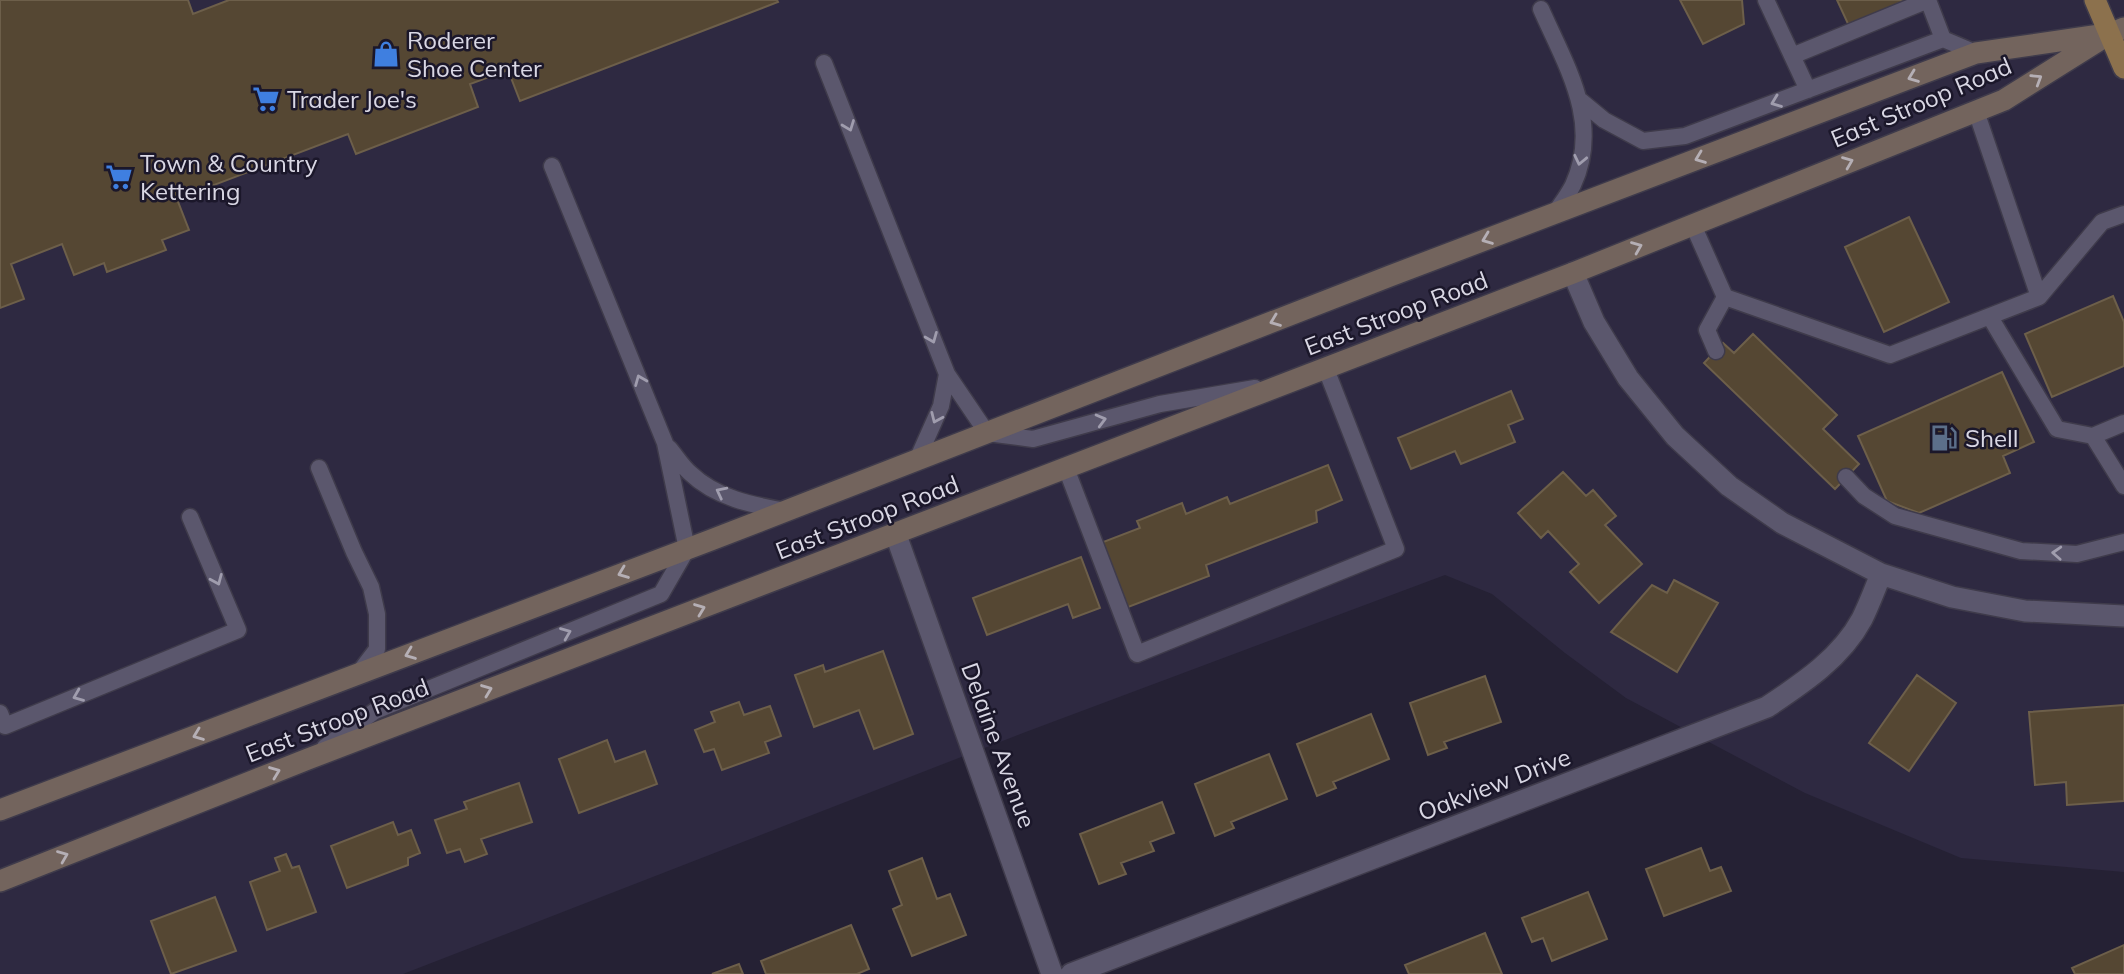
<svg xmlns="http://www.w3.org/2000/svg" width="2124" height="974" viewBox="0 0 2124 974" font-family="Mulish,sans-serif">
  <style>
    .built { fill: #2e2941 }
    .building { fill: #554733; stroke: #6d5f4a; stroke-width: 2 }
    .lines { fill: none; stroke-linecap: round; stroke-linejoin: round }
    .service-casing { stroke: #3f3b4b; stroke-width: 19 }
    .minor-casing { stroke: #3f3b4b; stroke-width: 24 }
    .secondary-casing { stroke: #3f3b4b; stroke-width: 24 }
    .primary-casing { stroke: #3f3b4b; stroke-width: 24 }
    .service { stroke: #5b576d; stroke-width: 16 }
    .minor { stroke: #5b576d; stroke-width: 21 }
    .secondary { stroke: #73645d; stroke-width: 21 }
    .primary { stroke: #8c714d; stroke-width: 21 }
    .oneway { stroke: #b5afb5 }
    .oneway2 { stroke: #a09dae }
    .labels { text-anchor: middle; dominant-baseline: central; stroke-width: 5; stroke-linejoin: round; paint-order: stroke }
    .poi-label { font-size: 24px; fill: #d9d7e4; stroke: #1b172a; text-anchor: start }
    .street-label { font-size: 24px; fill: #d9d7e4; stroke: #1b172a }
  </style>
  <rect width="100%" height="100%" fill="#252134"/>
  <path class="built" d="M 0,0 L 2124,0 L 2124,872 L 1961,858 L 1805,793 L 1626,698 L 1565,653 L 1492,594 L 1445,575 L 1023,733 L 403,974 L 0,974 Z"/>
  <path class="building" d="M 0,0 L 188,0 L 193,14 L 229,0 L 777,0 L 778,2 L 520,101 L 508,70 L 470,84 L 478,107 L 356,154 L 348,134 L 177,199 L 189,230 L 162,240 L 166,250 L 107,272 L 104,263 L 74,275 L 62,244 L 11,264 L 24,299 L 0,308 Z
    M 1680,0 L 1742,0 L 1744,24 L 1703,44 Z
    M 1837,0 L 1906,0 L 1849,26 Z
    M 1909,217 L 1949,302 L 1884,332 L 1845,247 Z
    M 2113,296 L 2124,322 L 2124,366 L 2052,397 L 2025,334 Z
    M 1753,334 L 1837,415 L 1823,429 L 1859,464 L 1835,489 L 1704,363 L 1723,343 L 1734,353 Z
    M 2002,372 L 2034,442 L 2003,456 L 2010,473 L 1919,513 L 1887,501 L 1858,436 Z
    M 1511,391 L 1523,419 L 1508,425 L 1515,442 L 1461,464 L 1455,451 L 1411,469 L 1398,438 Z
    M 1328,465 L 1342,500 L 1316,511 L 1317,522 L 1206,565 L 1209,576 L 1123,609 L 1098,544 L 1140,528 L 1137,521 L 1182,503 L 1186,514 L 1227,497 L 1230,504 Z
    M 1563,472 L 1586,496 L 1593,490 L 1616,516 L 1605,525 L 1642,564 L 1599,603 L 1570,572 L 1579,564 L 1548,531 L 1541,538 L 1518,513 Z
    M 1081,557 L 1100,608 L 1073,618 L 1068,604 L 987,635 L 973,598 Z
    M 1674,580 L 1718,603 L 1677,672 L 1611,632 L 1652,585 L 1667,593 Z
    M 883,651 L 913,734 L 874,749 L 859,710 L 814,727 L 795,675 L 823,665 L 825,672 Z
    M 1917,675 L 1956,703 L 1909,771 L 1869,743 Z
    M 1485,676 L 1501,722 L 1444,742 L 1447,748 L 1428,755 L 1410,703 Z
    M 739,702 L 744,715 L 770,706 L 781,736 L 765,742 L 769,753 L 722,770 L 714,749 L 704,752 L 695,730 L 715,722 L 711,712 Z
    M 2124,705 L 2124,801 L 2067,805 L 2066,782 L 2035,785 L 2029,712 Z
    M 1371,714 L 1389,759 L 1333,782 L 1336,788 L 1317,796 L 1297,744 Z
    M 607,740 L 615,762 L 645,751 L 657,784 L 579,813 L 559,759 Z
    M 1269,754 L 1287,799 L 1231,822 L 1234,828 L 1215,836 L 1195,784 Z
    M 519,783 L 532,822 L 481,839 L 487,854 L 465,862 L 460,849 L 447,853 L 435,820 L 467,809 L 464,802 Z
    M 1162,802 L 1174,833 L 1150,842 L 1154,851 L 1121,863 L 1126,874 L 1099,884 L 1080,834 Z
    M 393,822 L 398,835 L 411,830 L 420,853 L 408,858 L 408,865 L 347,888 L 331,846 Z
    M 1701,848 L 1710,871 L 1721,867 L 1731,891 L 1664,916 L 1646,869 Z
    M 286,854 L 292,868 L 299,866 L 316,912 L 267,930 L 250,882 L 280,871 L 275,858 Z
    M 922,858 L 937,899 L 950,894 L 966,935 L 912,956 L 893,909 L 902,905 L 889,871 Z
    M 1588,892 L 1607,939 L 1552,961 L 1543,938 L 1532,942 L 1522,918 Z
    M 215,897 L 236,951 L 171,974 L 151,921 Z
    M 851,925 L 869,969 L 857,974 L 766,974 L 761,961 Z
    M 1485,933 L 1502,974 L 1409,974 L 1405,965 Z
    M 2124,945 L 2124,974 L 2075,974 L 2072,968 Z
    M 739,964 L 743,974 L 712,974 Z"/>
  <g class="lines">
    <g class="service-casing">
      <path id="service" d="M 1766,0 L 1808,90
        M 1541,9 C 1566,66 1602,122 1573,185 C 1568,195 1561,204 1555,213
        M 1792,56 L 1928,0 L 1943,39
        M 824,63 L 947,374 L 987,433 L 1033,439 L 1160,404 L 1255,388
        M 1581,101 L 1604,120 L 1643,141 L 1685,136 L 1943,39 L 1976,53
        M 1976,111 L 2039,297
        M 1693,225 L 1725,297 L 1890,355 L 2039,297 L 2102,222 L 2124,214
        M 1990,317 L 2057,429 L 2093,436 L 2124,423
        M 1716,351 L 1707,330 L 1725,297
        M 2093,436 L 2124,486
        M 669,448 C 676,456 682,466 690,473 C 716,498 752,505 786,511
        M 917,460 L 941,406 L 947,374
        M 319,468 L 354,552 L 371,587 L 377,614 L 377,649 L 358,674
        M 1066,468 L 1137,654 L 1396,549 L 1326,369
        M 1846,477 L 1864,496 L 1895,516 L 2021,551 L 2077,554 L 2124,542
        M 0,713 L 5,726 L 238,630 L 190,517
        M 325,747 L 375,711 L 661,594 L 687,549 L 665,443 L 552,166"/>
    </g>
    <g class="minor-casing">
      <path id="minor" d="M 1573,273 L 1594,322 L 1628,378 L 1675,436 L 1729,486 L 1782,523 L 1881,574 L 1952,597 L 2025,611 L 2124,616
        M 896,535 L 1052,974
        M 1071,974 L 1767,707 C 1803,683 1841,658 1862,619 C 1869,605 1875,589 1881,574"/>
    </g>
    <g class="secondary-casing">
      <path id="secondary" d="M 0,810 L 711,540 L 1390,276 L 1976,53 L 2100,35
        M 0,881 L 308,759 L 1573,273 L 2004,100 L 2109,34 L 2124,28"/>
    </g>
    <g class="primary-casing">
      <path id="primary" d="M 2095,0 L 2124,68"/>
    </g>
    <use href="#service" class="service"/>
    <use href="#minor" class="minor"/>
    <use href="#secondary" class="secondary"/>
    <use href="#primary" class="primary"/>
  </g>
  <defs><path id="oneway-chevron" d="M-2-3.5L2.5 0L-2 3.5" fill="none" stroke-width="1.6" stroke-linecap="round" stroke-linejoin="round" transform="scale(1.75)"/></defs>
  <g class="oneway">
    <use href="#oneway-chevron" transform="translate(1913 77) rotate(159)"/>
    <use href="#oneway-chevron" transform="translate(2037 79) rotate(-32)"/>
    <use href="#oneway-chevron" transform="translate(1700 158) rotate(159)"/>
    <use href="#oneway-chevron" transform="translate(1848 162) rotate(-22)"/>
    <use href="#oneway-chevron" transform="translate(1487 239) rotate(159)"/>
    <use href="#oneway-chevron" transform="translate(1637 247) rotate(-22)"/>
    <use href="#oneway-chevron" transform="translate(1275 321) rotate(159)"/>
    <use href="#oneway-chevron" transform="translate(623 573) rotate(159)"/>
    <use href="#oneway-chevron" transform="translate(700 609) rotate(-21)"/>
    <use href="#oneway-chevron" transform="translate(410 654) rotate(159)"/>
    <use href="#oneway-chevron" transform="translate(487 690) rotate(-21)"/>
    <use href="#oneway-chevron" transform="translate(198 735) rotate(159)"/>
    <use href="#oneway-chevron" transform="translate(275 772) rotate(-21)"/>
    <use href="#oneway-chevron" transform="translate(63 856) rotate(-22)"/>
  </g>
  <g class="oneway2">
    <use href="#oneway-chevron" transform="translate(1776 102) rotate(159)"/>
    <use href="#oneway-chevron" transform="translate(849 126) rotate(69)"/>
    <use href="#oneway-chevron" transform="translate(1580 160) rotate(102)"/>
    <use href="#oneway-chevron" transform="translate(932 338) rotate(68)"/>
    <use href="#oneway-chevron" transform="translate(640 380) rotate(-112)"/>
    <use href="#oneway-chevron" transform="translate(936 418) rotate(114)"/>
    <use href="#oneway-chevron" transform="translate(1101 420) rotate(-15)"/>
    <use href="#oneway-chevron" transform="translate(721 492) rotate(-153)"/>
    <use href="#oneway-chevron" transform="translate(2057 553) rotate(-177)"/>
    <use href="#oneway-chevron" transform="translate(217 580) rotate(67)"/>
    <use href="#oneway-chevron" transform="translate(566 633) rotate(-22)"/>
    <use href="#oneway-chevron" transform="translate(78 696) rotate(158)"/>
  </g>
  <defs>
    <g id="shop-bare" transform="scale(2.1)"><path d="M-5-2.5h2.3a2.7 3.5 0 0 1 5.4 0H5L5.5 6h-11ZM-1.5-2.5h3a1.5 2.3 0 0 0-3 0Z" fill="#3f7fe0" stroke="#1b172a" stroke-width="2.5" paint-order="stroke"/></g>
    <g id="supermarket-bare" transform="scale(2.1)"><path d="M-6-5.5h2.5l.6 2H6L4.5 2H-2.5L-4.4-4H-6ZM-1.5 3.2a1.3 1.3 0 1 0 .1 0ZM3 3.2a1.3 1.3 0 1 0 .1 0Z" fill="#3f7fe0" stroke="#1b172a" stroke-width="2.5" paint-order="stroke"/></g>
    <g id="fuel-bare" transform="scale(2.1)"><path d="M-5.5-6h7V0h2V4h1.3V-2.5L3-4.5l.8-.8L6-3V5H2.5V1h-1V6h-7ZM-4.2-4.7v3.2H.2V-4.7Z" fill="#5c6f8a" stroke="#1b172a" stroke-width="2.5" paint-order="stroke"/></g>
  </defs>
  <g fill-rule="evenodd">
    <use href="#shop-bare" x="386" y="54"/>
    <use href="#supermarket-bare" x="266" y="99"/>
    <use href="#supermarket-bare" x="119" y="177"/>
    <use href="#fuel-bare" x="1944" y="438"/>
  </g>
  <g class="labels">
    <g class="poi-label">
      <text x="407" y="40">Roderer<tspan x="407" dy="28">Shoe Center</tspan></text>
      <text x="287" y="99">Trader Joe's</text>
      <text x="140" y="163">Town &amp; Country<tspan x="140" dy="28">Kettering</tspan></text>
      <text x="1965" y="438">Shell</text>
    </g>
    <g class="street-label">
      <text transform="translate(1921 102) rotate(-23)">East Stroop Road</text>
      <text transform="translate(1396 313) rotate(-21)">East Stroop Road</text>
      <text transform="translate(867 517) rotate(-21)">East Stroop Road</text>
      <text transform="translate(337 720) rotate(-21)">East Stroop Road</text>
      <text transform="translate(999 745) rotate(70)">Delaine Avenue</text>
      <text transform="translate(1494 784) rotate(-21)">Oakview Drive</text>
    </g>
  </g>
</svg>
